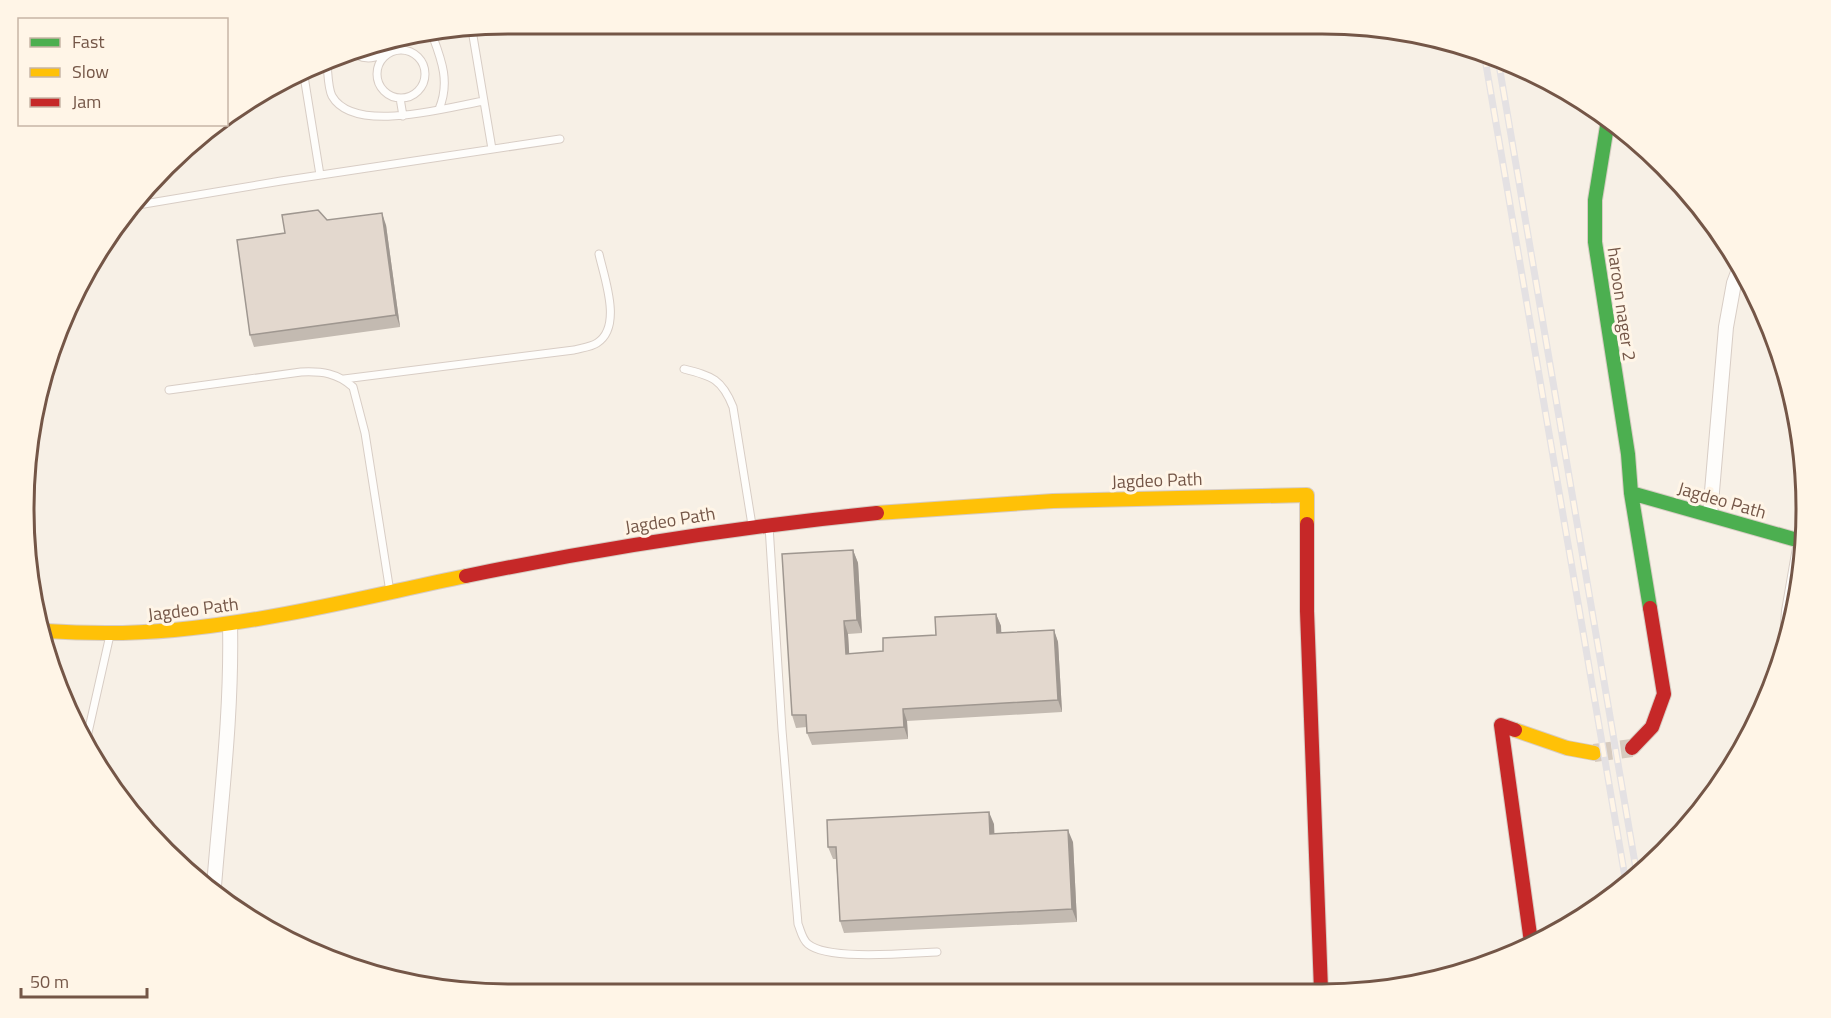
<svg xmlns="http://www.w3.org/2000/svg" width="1831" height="1018" viewBox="0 0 1831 1018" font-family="'Titillium Web',sans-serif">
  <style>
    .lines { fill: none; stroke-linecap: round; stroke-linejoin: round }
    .secondary-tunnel { stroke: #d6cabe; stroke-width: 18; stroke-dasharray: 18 9; stroke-linecap: butt }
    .lane-casing { stroke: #d8cdc5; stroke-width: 9 }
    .street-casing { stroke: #d8cdc5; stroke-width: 16 }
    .fast-casing { stroke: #d7ccc3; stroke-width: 16 }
    .slow-casing { stroke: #d7ccc3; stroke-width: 16 }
    .jam-casing { stroke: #d7ccc3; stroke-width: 16 }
    .lane { stroke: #fefdfb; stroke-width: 7 }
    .street { stroke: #fefdfb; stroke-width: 14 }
    .fast { stroke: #4caf50; stroke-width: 14 }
    .slow { stroke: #ffc107; stroke-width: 14 }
    .jam { stroke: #c62828; stroke-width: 14 }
    .rail-casing { stroke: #e4e1e3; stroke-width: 7 }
    .rail { stroke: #fff5e7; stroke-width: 4.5; stroke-dasharray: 14; stroke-linecap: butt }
    .wall { fill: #c3bab1 }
    .shaded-wall { fill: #9f9790 }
    .building { fill: #e3d8ce; stroke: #9f9790; stroke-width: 1.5 }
    .labels { text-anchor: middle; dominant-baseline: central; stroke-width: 6; stroke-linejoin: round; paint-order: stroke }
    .street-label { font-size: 18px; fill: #745647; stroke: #fff5e7 }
    .rim { fill: none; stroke: #745647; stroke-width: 3 }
  </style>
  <rect width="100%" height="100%" fill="#f7f0e6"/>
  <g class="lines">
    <path class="secondary-tunnel" d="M 1594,753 L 1632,748"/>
    <g class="lane-casing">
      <path id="lane" d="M 472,30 L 492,149
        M 433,37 C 442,61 450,83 439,109
        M377 74a24 24 0 1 1 48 0a24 24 0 1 1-48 0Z
        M 351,51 C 362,60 371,59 383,55 L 390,44
        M 327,64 C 328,73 328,88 332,96 C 354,135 448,107 484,101
        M 304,76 L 320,175
        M 400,98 L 403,116
        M 138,205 L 281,181 L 560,139
        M 684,369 C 712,376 722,379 733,407 L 752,525
        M 344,379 L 574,350 C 581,348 591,347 597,343 C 623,327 604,277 599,254
        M 169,390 L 301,372 C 322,371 337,373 353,387 L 365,433 L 390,592
        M 769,526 L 782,730 L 798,924 C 801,931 802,939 808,944 C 828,961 910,953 937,952
        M 87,737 L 110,635"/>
    </g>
    <g class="street-casing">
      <path id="street" d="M 1710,515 L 1726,327 L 1734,283 L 1740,267
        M 1787,639 L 1789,611 L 1801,542
        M 214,886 C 221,798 232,714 230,624"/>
    </g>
    <g class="fast-casing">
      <path id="fast" d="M 1608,120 L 1595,200 L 1595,242 L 1628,454 L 1631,493 L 1650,608
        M 1631,493 L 1804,542"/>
    </g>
    <g class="slow-casing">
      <path id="slow" d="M 877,513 L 1053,501 L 1307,495 L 1307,524
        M 46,631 C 89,634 131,634 174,630 C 273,621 369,596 466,576
        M 1515,730 L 1567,748 L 1594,753"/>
    </g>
    <g class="jam-casing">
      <path id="jam" d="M 1307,524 L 1307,611 L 1321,990
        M 466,576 C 602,548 739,527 877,513
        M 1515,730 L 1501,725 L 1531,942
        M 1632,748 L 1652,727 L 1664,694 L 1650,608"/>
    </g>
    <use href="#lane" class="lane"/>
    <use href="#street" class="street"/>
    <use href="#fast" class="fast"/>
    <use href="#slow" class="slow"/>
    <use href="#jam" class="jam"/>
    <g class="rail-casing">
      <path id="rail" d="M 1484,53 L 1626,883
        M 1498,59 L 1637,875"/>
    </g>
    <use href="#rail" class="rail"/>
  </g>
  <path class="wall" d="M 327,220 L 386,225 L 400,327 L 254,347 L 250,335 L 285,233 Z
    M 853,550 L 858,563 L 862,633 L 848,634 L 849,654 L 883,651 L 936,635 L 996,614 L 1001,626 L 1001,633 L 1054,630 L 1058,642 L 1062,712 L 907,721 L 908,739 L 812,745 L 807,733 L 807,727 L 796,728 L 792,715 Z
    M 994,824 L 994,834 L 1073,842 L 1077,922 L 844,933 L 840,921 L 836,859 L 833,859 L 828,847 Z"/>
  <path class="shaded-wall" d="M 382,213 L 386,225 L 400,327 L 396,315 Z
    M 853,550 L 858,563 L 862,633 L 857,620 Z
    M 996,614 L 1001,626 L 1002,645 L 997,633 Z
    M 844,621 L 848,634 L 850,666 L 846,654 Z
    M 1054,630 L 1058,642 L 1062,712 L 1058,700 Z
    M 903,709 L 907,721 L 908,739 L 904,727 Z
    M 989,812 L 994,824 L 995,846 L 990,834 Z
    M 1068,830 L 1073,842 L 1077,922 L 1072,909 Z"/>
  <path class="building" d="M 318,210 L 327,220 L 382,213 L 396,315 L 250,335 L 237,240 L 285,233 L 282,215 Z
    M 853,550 L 857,620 L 844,621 L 846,654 L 883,651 L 883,638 L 936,635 L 935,617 L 996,614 L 997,633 L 1054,630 L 1058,700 L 903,709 L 904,727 L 807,733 L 806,715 L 792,715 L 782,554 Z
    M 989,812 L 990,834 L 1068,830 L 1072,909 L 840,921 L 836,847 L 828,847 L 827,820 Z"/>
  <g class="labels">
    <g class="street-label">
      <text transform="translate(1622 304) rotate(82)">haroon nager 2</text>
      <text transform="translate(1157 480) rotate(-2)">Jagdeo Path</text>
      <text transform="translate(1722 500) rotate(16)">Jagdeo Path</text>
      <text transform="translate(670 520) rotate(-9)">Jagdeo Path</text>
      <text transform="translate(193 609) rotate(-7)">Jagdeo Path</text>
    </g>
  </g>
  <path d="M0 0H1831V1018H0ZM508 34H1322A474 474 0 0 1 1796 508V510A474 474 0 0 1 1322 984H508A474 474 0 0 1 34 510V508A474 474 0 0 1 508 34Z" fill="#fff5e7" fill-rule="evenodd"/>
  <path class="rim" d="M508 34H1322A474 474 0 0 1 1796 508V510A474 474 0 0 1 1322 984H508A474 474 0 0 1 34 510V508A474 474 0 0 1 508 34Z"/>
  <rect x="18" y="18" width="210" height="108" fill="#fff5e7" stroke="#c7b5a7" stroke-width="1.5"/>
  <rect x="30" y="38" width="30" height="9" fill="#4caf50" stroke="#c7b5a7" stroke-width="1.5"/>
  <text x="72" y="48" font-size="18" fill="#745647">Fast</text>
  <rect x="30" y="68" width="30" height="9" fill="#ffc107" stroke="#c7b5a7" stroke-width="1.5"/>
  <text x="72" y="78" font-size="18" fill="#745647">Slow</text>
  <rect x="30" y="98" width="30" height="9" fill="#c62828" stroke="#c7b5a7" stroke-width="1.5"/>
  <text x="72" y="108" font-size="18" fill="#745647">Jam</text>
  <path d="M21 988v9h126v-9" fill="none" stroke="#745647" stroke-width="3"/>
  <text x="30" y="988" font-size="18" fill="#745647" stroke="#fff5e7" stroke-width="4.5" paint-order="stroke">50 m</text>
</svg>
